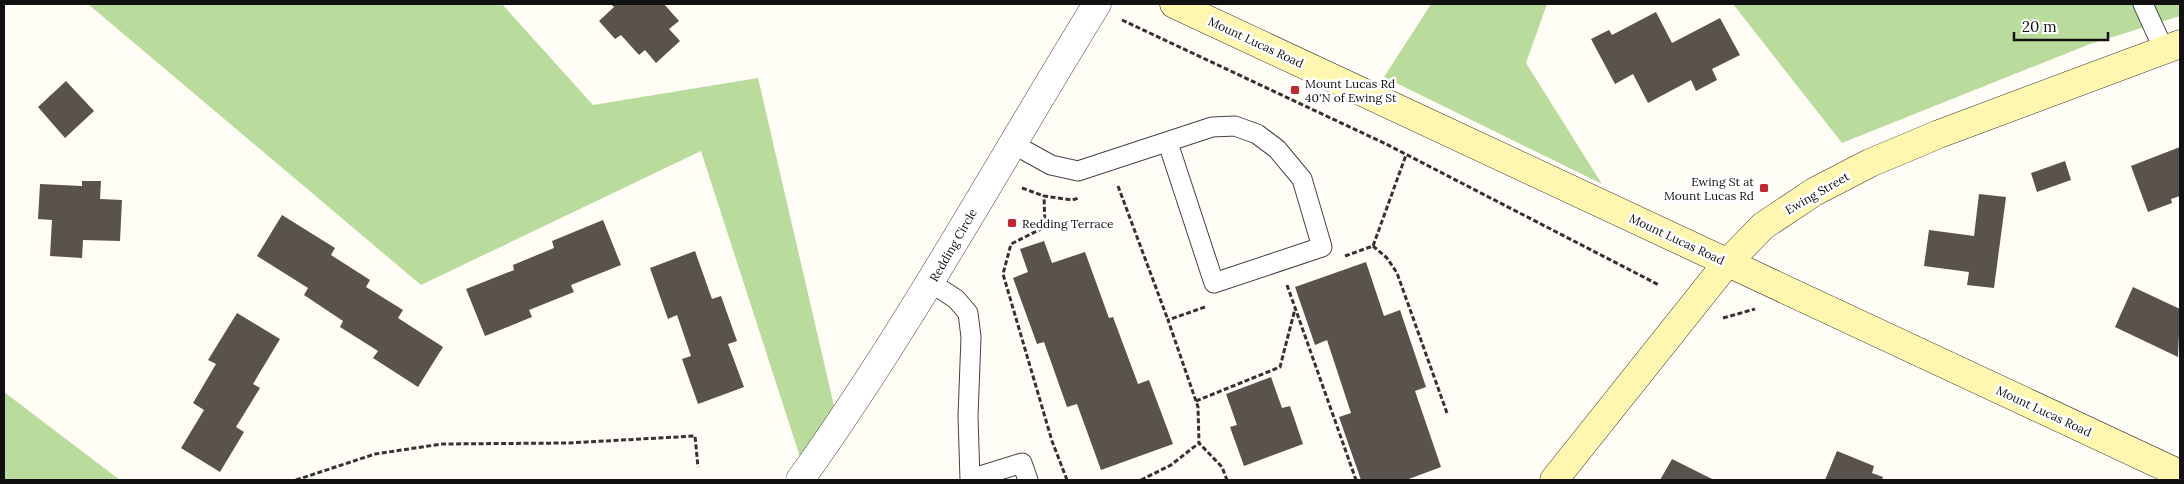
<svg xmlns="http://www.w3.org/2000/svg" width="2184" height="484" viewBox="0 0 2184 484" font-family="Lora,serif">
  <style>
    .forest { fill: #b9dc9c }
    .building { fill: #5a524d }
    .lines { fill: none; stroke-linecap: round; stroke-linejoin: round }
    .lane-casing { stroke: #444; stroke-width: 21 }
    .street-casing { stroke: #444; stroke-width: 29 }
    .secondary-casing { stroke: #333; stroke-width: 29 }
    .path { stroke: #333; stroke-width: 3; stroke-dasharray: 5 2.5; stroke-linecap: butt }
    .lane { stroke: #fff; stroke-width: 19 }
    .street { stroke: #fff; stroke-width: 28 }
    .secondary { stroke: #fff6b0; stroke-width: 28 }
    .poi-dot { fill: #c4262e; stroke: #fff; stroke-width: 2 }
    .labels { text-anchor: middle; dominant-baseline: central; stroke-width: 5; stroke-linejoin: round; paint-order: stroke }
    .street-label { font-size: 12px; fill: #111; stroke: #fff }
    .poi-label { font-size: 12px; fill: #111; stroke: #fff; text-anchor: start }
  </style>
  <rect width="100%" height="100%" fill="#fffdf5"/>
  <path class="forest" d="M 88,4 L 502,4 L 593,105 L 758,78 L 835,410 L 802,463 L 701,151 L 421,285 Z
    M 1431,4 L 1547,4 L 1526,63 L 1602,184 L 1384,77 Z
    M 1733,4 L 2180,4 L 2180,16 L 2090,44 L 1842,143 Z
    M 4,392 L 120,480 L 4,480 Z"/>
  <path class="building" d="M 611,4 L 664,4 L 679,21 L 669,29 L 680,41 L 656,63 L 645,50 L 639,55 L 621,35 L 615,39 L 599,21 L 614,7 Z
    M 1656,12 L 1672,43 L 1720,18 L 1740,55 L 1712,69 L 1717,80 L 1696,91 L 1691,80 L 1648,103 L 1633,74 L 1615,84 L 1591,39 L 1609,30 L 1612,35 Z
    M 66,81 L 94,111 L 65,138 L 38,107 Z
    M 2180,147 L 2180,196 L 2171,199 L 2172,203 L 2148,212 L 2131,166 Z
    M 2065,161 L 2071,180 L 2037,192 L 2031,173 Z
    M 82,181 L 101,181 L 100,199 L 122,200 L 120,241 L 83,240 L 82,258 L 50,256 L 52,220 L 38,219 L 40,184 L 82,186 Z
    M 1979,194 L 2006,197 L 1994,288 L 1967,285 L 1969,272 L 1924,266 L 1929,230 L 1974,236 Z
    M 282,215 L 335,248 L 331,255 L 370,280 L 366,287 L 403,310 L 398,318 L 443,347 L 418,387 L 373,358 L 378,351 L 340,327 L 343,321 L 304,295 L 308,288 L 257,256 Z
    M 603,220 L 621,265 L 571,285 L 574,292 L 529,310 L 532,317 L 485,336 L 466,289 L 514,270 L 513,265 L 554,248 L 552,241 Z
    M 1044,241 L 1052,263 L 1085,252 L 1109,318 L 1113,317 L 1138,384 L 1149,380 L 1173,444 L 1101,470 L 1077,404 L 1067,407 L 1044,342 L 1037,344 L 1013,278 L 1028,272 L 1020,249 Z
    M 695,251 L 712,299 L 721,296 L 737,341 L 728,344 L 744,387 L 698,404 L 682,359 L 691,356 L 677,315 L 668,319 L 650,268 Z
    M 1366,262 L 1384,316 L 1400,310 L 1426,387 L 1415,391 L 1441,467 L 1406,480 L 1361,480 L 1339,417 L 1351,413 L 1327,340 L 1315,345 L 1295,287 Z
    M 2133,287 L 2180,309 L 2178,357 L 2115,327 Z
    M 237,313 L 280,339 L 253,384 L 260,388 L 236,427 L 244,432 L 220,472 L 181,448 L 204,410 L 193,403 L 216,364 L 208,360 Z
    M 1271,377 L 1282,408 L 1290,406 L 1303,444 L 1244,466 L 1230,427 L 1237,425 L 1226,394 Z
    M 1837,451 L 1874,466 L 1872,473 L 1883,477 L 1882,480 L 1825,480 Z
    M 1672,459 L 1714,480 L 1660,480 Z"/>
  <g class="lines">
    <g class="lane-casing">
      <path id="lane" d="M 2143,4 L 2164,50
        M 1013,144 L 1051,165 L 1078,171 L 1212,127 L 1235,126 L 1257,134 L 1277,149 L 1302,179 L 1322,247 L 1214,283 L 1168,143
        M 931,283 L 956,299 L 968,313 L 971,337 L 968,416 L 970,480
        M 970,479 L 1022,463 L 1028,480"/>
    </g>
    <g class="street-casing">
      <path id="street" d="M 800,480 C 909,328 999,163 1097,4"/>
    </g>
    <g class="secondary-casing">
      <path id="secondary" d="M 1174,4 L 2180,474
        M 1554,480 L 1727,263 L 1763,226 L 1814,192 L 1870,163 L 1939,134 L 2180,44"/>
    </g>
    <path class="path" d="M 1122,20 L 1386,144 L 1659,285
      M 1118,186 L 1168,320
      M 1022,188 L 1044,196
      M 1373,246 L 1387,258 L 1397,273 L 1447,413
      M 1345,256 L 1373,246 L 1406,155
      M 1287,285 L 1356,480
      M 1205,307 L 1168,320 L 1198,407 L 1199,443 L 1222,467 L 1227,480
      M 1723,318 L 1755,309
      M 1196,401 L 1280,367 L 1295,309
      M 296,480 L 375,454 L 442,444 L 568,443 L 695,436 L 698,467
      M 1067,480 L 1052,441 L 1003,274 L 1011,244 L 1045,227 L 1044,196 L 1072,200 L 1079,198
      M 1141,480 L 1171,465 L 1199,443"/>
    <use href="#lane" class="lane"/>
    <use href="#street" class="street"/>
    <use href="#secondary" class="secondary"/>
  </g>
  <g class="poi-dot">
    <rect x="1290" y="85" width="10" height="10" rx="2.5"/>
    <rect x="1759" y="183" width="10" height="10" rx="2.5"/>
    <rect x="1007" y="218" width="10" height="10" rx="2.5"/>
  </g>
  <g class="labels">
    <g class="street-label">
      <text transform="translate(1256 42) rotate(25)">Mount Lucas Road</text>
      <text transform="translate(1817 193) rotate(-30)">Ewing Street</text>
      <text transform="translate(1677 239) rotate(25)">Mount Lucas Road</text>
      <text transform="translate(953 245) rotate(-60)">Redding Circle</text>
      <text transform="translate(2044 411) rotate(25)">Mount Lucas Road</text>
    </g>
    <g class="poi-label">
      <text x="1305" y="83">Mount Lucas Rd<tspan x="1305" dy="14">40'N of Ewing St</tspan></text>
      <text x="1754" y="181" text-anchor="end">Ewing St at<tspan x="1754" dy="14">Mount Lucas Rd</tspan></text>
      <text x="1022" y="223">Redding Terrace</text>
    </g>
  </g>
  <rect width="2184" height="484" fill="none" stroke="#111111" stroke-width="10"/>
  <path d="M2014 32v8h94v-8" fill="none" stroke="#111111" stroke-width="2.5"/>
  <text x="2022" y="32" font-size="15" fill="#111111" stroke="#ffffff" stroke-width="4" paint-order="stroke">20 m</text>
</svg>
